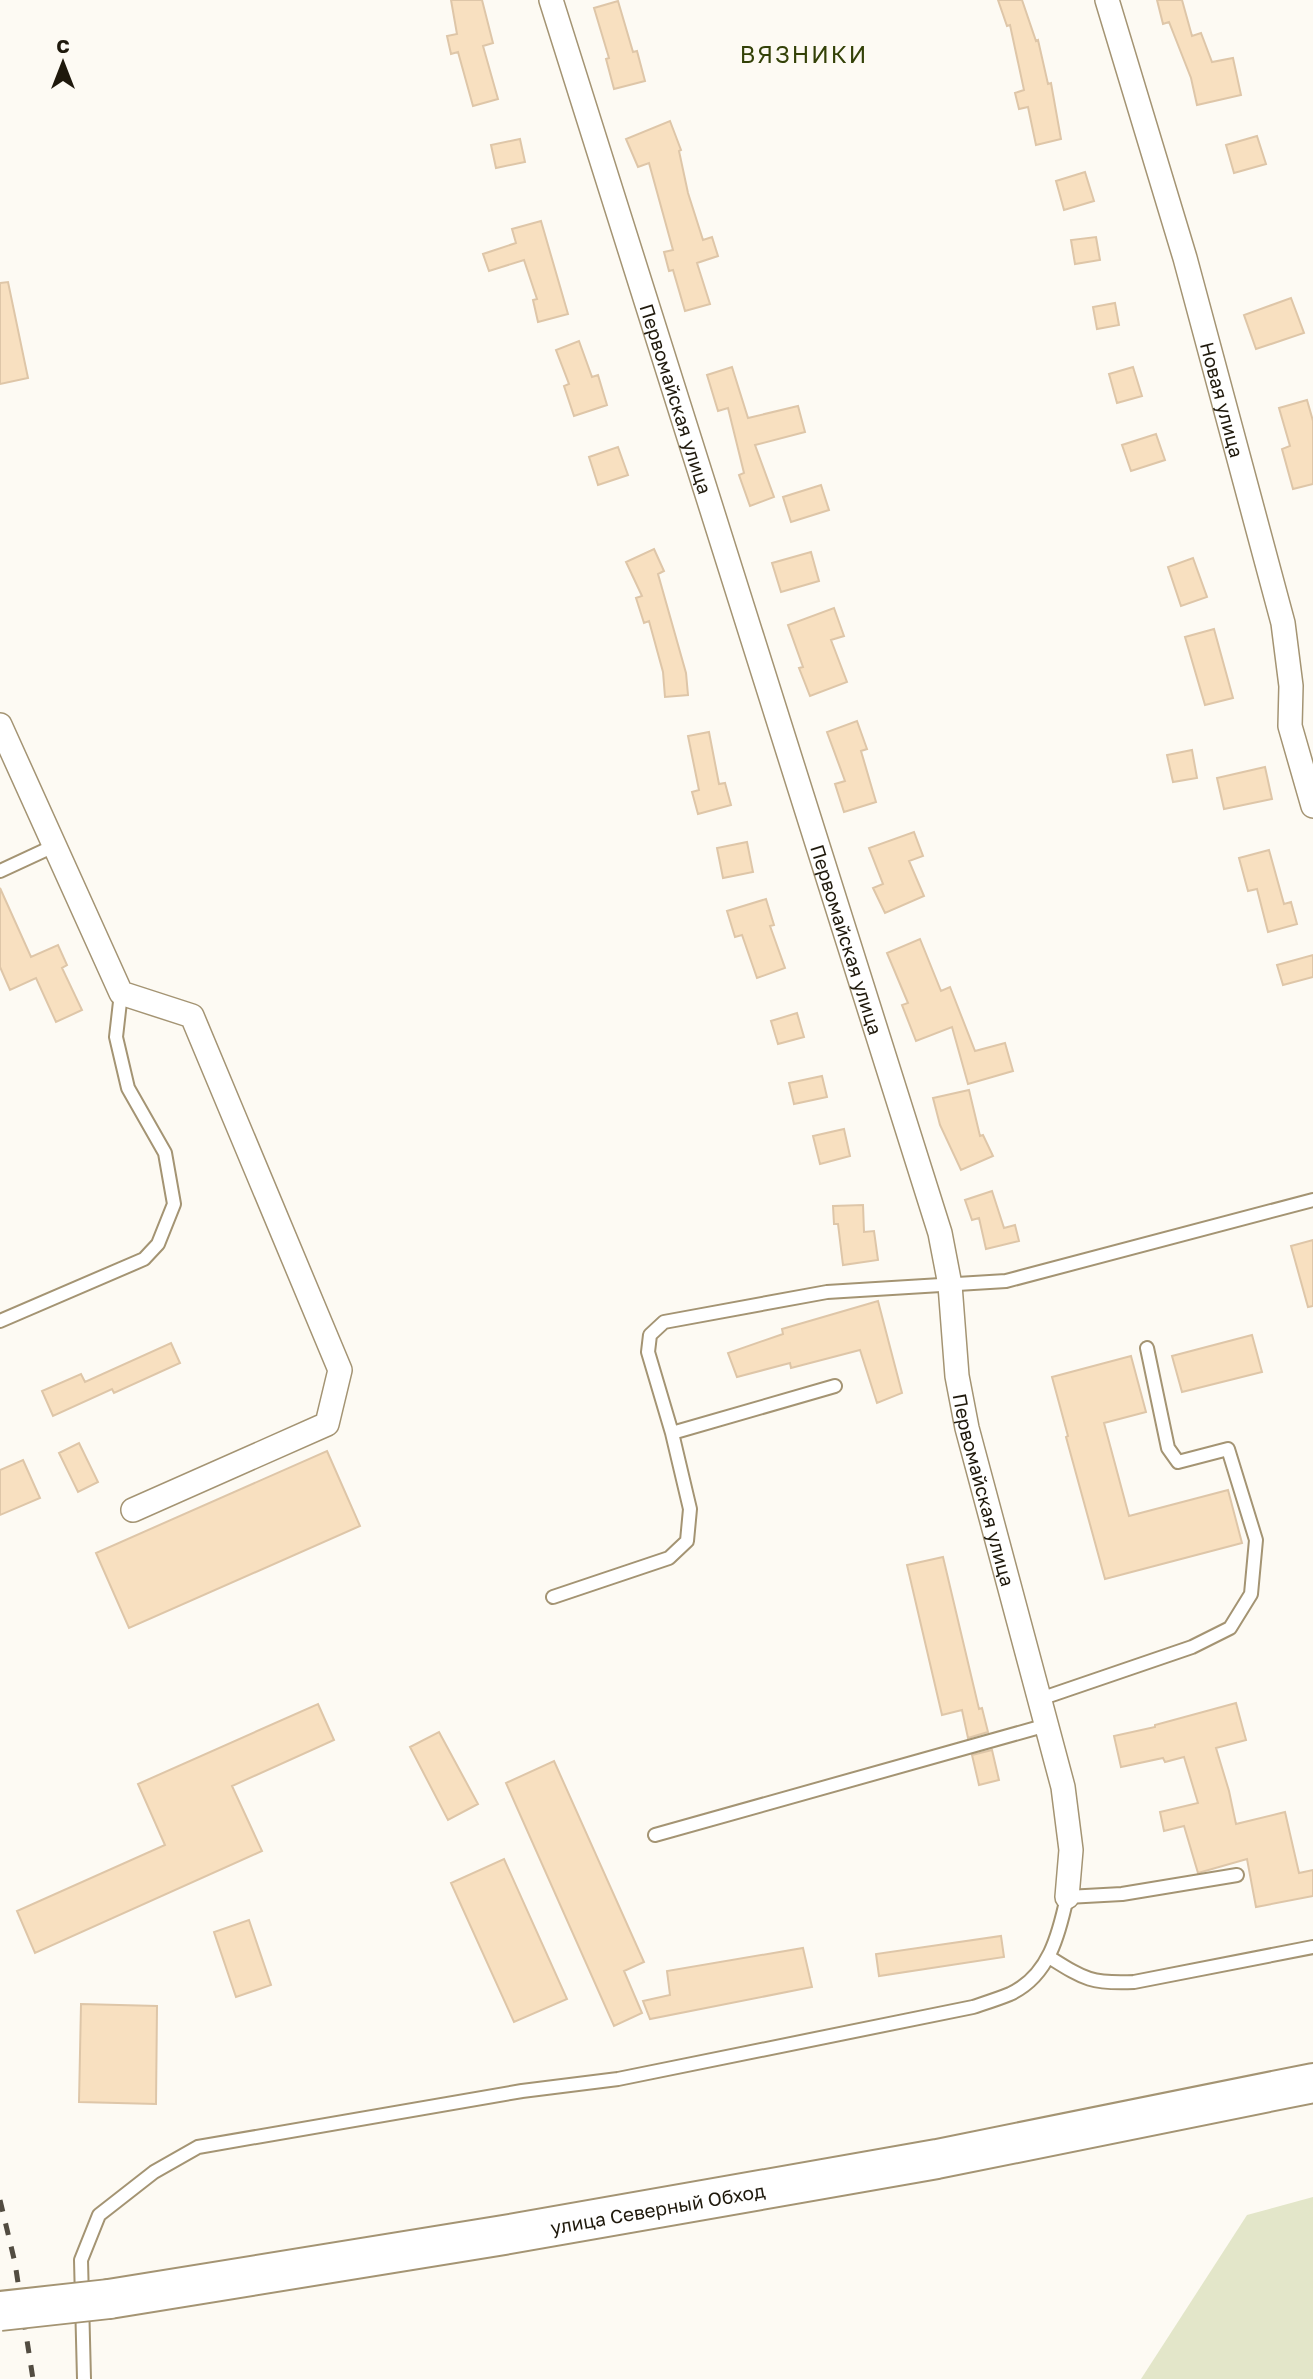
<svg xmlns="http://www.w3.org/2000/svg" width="1313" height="2379" viewBox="0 0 1313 2379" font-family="'Golos Text',sans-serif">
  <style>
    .green { fill: #e3e6c9 }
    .building { fill: #f8e0c0; stroke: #dec6a8; stroke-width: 2 }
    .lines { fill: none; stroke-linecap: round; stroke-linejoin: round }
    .lane-casing { stroke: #a49473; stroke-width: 16 }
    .street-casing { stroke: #a49473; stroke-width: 26 }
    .highway-casing { stroke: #a49473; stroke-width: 42 }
    .lane { stroke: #fff; stroke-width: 12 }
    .street { stroke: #fff; stroke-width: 23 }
    .highway { stroke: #fff; stroke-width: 38 }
    .rail { stroke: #524c41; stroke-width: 5; stroke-dasharray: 12 12; stroke-linecap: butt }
    .highway-bridge-casing { stroke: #a49473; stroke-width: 42; stroke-linecap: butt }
    .highway-bridge { stroke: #fff; stroke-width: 38 }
    .labels { text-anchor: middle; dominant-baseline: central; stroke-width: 6; stroke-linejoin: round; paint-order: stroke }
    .street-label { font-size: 19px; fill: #1f190c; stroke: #fdfaf3 }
    .quarter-label { font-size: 23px; letter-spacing: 2px; fill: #334107; stroke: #fdfaf3 }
  </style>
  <rect width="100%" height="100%" fill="#fdfaf3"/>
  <path class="green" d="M 1313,2197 L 1313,2379 L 1141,2379 L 1247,2215 Z"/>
  <path class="building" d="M 451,0 L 482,0 L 493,43 L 483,46 L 498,99 L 473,106 L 458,52 L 451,54 L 447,36 L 457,34 Z
    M 998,0 L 1022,0 L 1036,41 L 1038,40 L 1048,84 L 1051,83 L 1061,139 L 1036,145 L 1028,107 L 1019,109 L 1015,93 L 1024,90 L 1010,25 L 1007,26 Z
    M 1157,0 L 1182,0 L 1192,36 L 1201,33 L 1212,62 L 1233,58 L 1241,95 L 1197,105 L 1191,78 L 1169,22 L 1163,24 Z
    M 618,1 L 633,52 L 637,51 L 645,81 L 614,89 L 606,59 L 609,58 L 594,8 Z
    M 670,121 L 681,150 L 679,151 L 688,193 L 703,240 L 712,237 L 718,256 L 697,263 L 710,304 L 685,311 L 673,270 L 669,271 L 664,252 L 673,250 L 649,163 L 638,167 L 626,139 Z
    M 1257,136 L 1266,164 L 1234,173 L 1226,145 Z
    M 520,139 L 525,162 L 496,168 L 491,145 Z
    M 1085,172 L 1094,201 L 1064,210 L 1056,181 Z
    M 541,221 L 568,314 L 538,322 L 533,300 L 537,299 L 524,260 L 489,271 L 483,254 L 516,243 L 512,229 Z
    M 1096,237 L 1100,260 L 1075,264 L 1071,240 Z
    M 8,282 L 28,378 L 0,384 L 0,283 Z
    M 1291,298 L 1304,333 L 1256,349 L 1244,315 Z
    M 1115,303 L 1119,325 L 1097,329 L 1093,307 Z
    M 579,341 L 592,377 L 598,375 L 607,405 L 574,416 L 564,386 L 569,384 L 556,350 Z
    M 732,367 L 748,418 L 798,406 L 805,432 L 755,445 L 774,497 L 750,506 L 739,475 L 744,473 L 728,408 L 718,411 L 707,375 Z
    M 1133,367 L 1142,396 L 1117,403 L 1109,374 Z
    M 1307,400 L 1313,421 L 1313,484 L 1293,489 L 1282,449 L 1290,446 L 1279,408 Z
    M 1156,434 L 1165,460 L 1131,471 L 1122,445 Z
    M 618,447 L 628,475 L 598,485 L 589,457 Z
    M 821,485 L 829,510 L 791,522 L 783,497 Z
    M 654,549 L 664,571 L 658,574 L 686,673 L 688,695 L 665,697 L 663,672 L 649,621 L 644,623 L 636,598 L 642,596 L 626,562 Z
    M 811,552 L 819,581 L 781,592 L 772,563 Z
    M 1193,558 L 1207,597 L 1181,606 L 1168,567 Z
    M 834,608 L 844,636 L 831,640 L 847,682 L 810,696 L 799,668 L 803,667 L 788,625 Z
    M 1214,629 L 1233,698 L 1205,705 L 1185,637 Z
    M 857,721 L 867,749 L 861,751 L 876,802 L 844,812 L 835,784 L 845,781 L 827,732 Z
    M 709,732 L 719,784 L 725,783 L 731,805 L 698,814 L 692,792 L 699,790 L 688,736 Z
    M 1192,750 L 1197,778 L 1173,782 L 1167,755 Z
    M 1265,767 L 1272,799 L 1224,809 L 1217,778 Z
    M 914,832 L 923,856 L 909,861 L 924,896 L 885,913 L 873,888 L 883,884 L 869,848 Z
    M 747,842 L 753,872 L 723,878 L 717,848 Z
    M 1269,850 L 1284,904 L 1291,902 L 1297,924 L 1268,932 L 1257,889 L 1248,891 L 1239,858 Z
    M 0,888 L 31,957 L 58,945 L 67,965 L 62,968 L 82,1010 L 56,1022 L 36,978 L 10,990 L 0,967 Z
    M 766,899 L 774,925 L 770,926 L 785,968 L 757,978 L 742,935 L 735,937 L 727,911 Z
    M 920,939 L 941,991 L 950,987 L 975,1051 L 1005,1043 L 1013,1071 L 968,1084 L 952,1027 L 916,1041 L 902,1005 L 908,1003 L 887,953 Z
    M 1313,955 L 1313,977 L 1283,985 L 1277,965 Z
    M 797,1013 L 804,1037 L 778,1044 L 771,1021 Z
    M 822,1076 L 827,1097 L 794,1104 L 789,1083 Z
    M 969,1090 L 980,1136 L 983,1135 L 993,1156 L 961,1170 L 940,1125 L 933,1098 Z
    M 844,1129 L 850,1156 L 820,1164 L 813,1136 Z
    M 992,1191 L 1004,1228 L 1015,1225 L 1019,1241 L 986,1249 L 979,1218 L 972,1220 L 965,1200 Z
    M 863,1205 L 864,1232 L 874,1231 L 878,1260 L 843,1265 L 838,1224 L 834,1224 L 833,1206 Z
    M 1313,1240 L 1313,1306 L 1308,1307 L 1291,1246 Z
    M 878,1301 L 902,1393 L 877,1403 L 860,1350 L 791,1368 L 790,1363 L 737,1377 L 728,1353 L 783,1334 L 782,1329 Z
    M 1252,1335 L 1262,1372 L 1182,1392 L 1172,1356 Z
    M 171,1343 L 180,1363 L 114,1393 L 112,1389 L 53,1416 L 42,1391 L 81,1374 L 85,1382 Z
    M 1131,1356 L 1146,1412 L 1104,1423 L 1129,1516 L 1228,1490 L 1242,1543 L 1105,1579 L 1066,1437 L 1068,1436 L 1052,1377 Z
    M 79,1443 L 98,1482 L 78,1492 L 59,1453 Z
    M 327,1451 L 360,1526 L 129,1628 L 96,1553 Z
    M 23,1460 L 40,1498 L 0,1515 L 0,1470 Z
    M 943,1557 L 979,1709 L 982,1708 L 988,1732 L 968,1738 L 962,1710 L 942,1715 L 907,1565 Z
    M 1236,1703 L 1246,1740 L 1216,1748 L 1229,1791 L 1236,1824 L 1285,1812 L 1299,1873 L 1313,1870 L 1313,1896 L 1256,1907 L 1247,1859 L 1198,1873 L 1184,1826 L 1164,1831 L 1160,1812 L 1198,1803 L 1184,1757 L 1165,1762 L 1163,1758 L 1121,1767 L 1114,1736 L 1155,1727 L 1155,1725 Z
    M 318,1704 L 334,1740 L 232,1786 L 262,1851 L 35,1953 L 17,1911 L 165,1845 L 138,1784 Z
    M 439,1732 L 478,1804 L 448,1820 L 410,1747 Z
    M 992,1750 L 999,1780 L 979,1785 L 972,1755 Z
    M 554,1761 L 644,1962 L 624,1971 L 642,2013 L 614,2026 L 506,1783 Z
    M 504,1859 L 567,1999 L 514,2022 L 451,1883 Z
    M 249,1920 L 271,1985 L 236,1997 L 214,1932 Z
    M 1001,1936 L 1004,1957 L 879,1976 L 876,1954 Z
    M 803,1948 L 812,1987 L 650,2019 L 643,2001 L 670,1995 L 667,1971 Z
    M 81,2004 L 157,2006 L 156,2104 L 79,2102 Z"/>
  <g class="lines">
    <g class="lane-casing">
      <path id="lane" d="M 0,871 L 54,846
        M 0,1321 L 144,1259 L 158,1244 L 174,1204 L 165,1153 L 128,1088 L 116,1037 L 121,993
        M 672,1433 L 835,1386
        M 553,1597 L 669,1558 L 687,1541 L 690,1509 L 672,1433 L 648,1352 L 650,1335 L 664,1322 L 827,1292 L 1006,1281 L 1313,1200
        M 1040,1699 L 1192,1647 L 1230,1628 L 1251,1594 L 1256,1540 L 1228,1449 L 1178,1462 L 1168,1448 L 1147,1348
        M 655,1835 L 1047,1725
        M 1049,1957 C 1084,1979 1091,1984 1134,1982 L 1313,1947
        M 84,2379 L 81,2260 L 99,2215 L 154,2172 L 198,2147 L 522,2091 L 618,2079 L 973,2007 C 985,2003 998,1999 1010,1994 C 1049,1976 1059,1934 1067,1897 L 1122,1894 L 1237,1875"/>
    </g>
    <g class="street-casing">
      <g id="street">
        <path id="s1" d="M 551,0 L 940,1233 L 950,1285 L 957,1376 L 967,1428 L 1063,1787 L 1071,1850 L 1067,1897"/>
        <path id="s2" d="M 1107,0 L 1185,258 L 1283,623 L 1291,686 L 1290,726 L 1313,806"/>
        <path d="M 0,725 L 121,993 L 192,1016 L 340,1370 L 327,1424 L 133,1510"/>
      </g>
    </g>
    <g class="highway-casing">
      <g id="highway">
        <path id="s3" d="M 109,2299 L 504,2235 L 937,2159 L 1313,2083"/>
      </g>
    </g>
    <use href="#lane" class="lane"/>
    <use href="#street" class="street"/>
    <use href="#highway" class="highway"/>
    <path class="rail" d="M 0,2200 L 15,2263 L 33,2379"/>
    <g class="highway-bridge-casing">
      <path id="highway-bridge" d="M 0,2311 L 109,2299"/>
    </g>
    <use href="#highway-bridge" class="highway-bridge"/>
  </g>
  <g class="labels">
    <g class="street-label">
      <text stroke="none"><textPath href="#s1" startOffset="418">Первомайская улица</textPath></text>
      <text stroke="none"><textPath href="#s2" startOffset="416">Новая улица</textPath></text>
      <text stroke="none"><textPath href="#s1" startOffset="985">Первомайская улица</textPath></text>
      <text stroke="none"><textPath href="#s1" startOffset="1554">Первомайская улица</textPath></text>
      <text stroke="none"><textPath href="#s3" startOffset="556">улица Северный Обход</textPath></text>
    </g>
    <g class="quarter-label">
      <text x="804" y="54">ВЯЗНИКИ</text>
    </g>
  </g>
  <g transform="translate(63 63)" stroke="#fdfaf3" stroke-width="5" paint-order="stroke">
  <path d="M0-5L12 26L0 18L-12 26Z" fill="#1f190c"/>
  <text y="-10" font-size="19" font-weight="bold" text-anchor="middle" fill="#1f190c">С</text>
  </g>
</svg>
